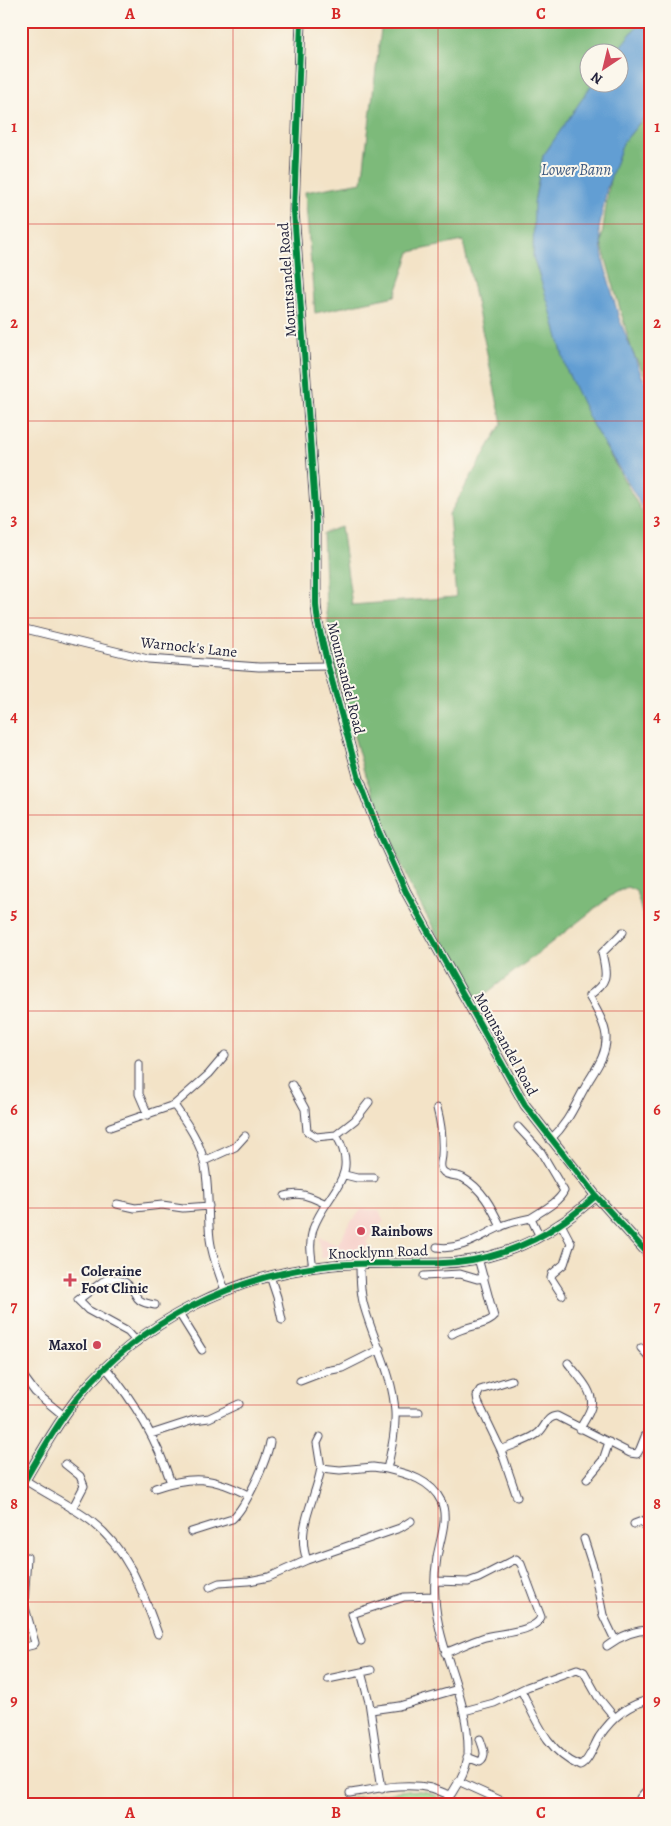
<svg xmlns="http://www.w3.org/2000/svg" width="671" height="1826" viewBox="0 0 671 1826" font-family="Alegreya,serif">
  <style>
    .built { fill: #f7d0ca }
    .green { fill: #9cda8f; stroke: #5f7e65 }
    .forest { fill: #7dba7a; stroke: #506e5a }
    .water { fill: #629ed3; stroke: #426087 }
    .lines { fill: none; stroke-linecap: round; stroke-linejoin: round }
    .minor-casing { stroke: #413f50; stroke-width: 9 }
    .tertiary-casing { stroke: #413f50; stroke-width: 11 }
    .minor { stroke: #fff; stroke-width: 7 }
    .tertiary { stroke: #fff; stroke-width: 9 }
    .cycleway-casing { stroke: #fbf7ec; stroke-width: 9 }
    .cycleway { stroke: #00873e; stroke-width: 6 }
    .grid { fill: none; stroke: #d62828; stroke-width: 1; stroke-opacity: 0.55 }
    .poi-dot { fill: #d1495b; stroke: #fbf7ec; stroke-width: 2 }
    .labels { text-anchor: middle; dominant-baseline: central; stroke-width: 4; stroke-linejoin: round; paint-order: stroke }
    .street-label { font-size: 15px; fill: #22223b; stroke: #fbf7ec }
    .poi-label { font-size: 15px; font-weight: bold; fill: #22223b; stroke: #fbf7ec; text-anchor: start }
    .water-label { font-size: 16px; font-style: italic; fill: #3f5a7f; stroke: #fbf7ec }
    .neatline { fill: none; stroke: #d62828; stroke-width: 2 }
    .grid-label { font-size: 16px; text-anchor: middle; font-weight: bold; fill: #d62828 }
  </style>
  <rect width="100%" height="100%" fill="#fbf7ec"/>
  <filter id="ink" filterUnits="userSpaceOnUse"><feTurbulence type="fractalNoise" baseFrequency=".02" numOctaves="2"/><feDisplacementMap in="SourceGraphic" scale="10" xChannelSelector="R" yChannelSelector="G"/><feConvolveMatrix kernelMatrix="1 2 1 2 8 2 1 2 1" color-interpolation-filters="sRGB"/></filter>
  <filter id="wash" filterUnits="userSpaceOnUse"><feTurbulence type="fractalNoise" baseFrequency=".0096" numOctaves="4" result="noise"/><feDisplacementMap in="SourceGraphic" scale="20" xChannelSelector="R" yChannelSelector="G"/><feGaussianBlur stdDeviation="1.12" result="paint"/><feColorMatrix in="noise" values="0 0 0 0 0 0 0 0 0 0 0 0 0 0 0 0 0 1.4 0 .05"/><feComposite in="paint" operator="in"/></filter>
  <g filter="url(#wash)">
    <rect width="100%" height="100%" fill="#f3e3c7"/>
    <path class="built" d="M 362,1209 L 379,1211 L 384,1221 L 366,1242 L 377,1254 L 321,1258 L 319,1237 L 338,1244 L 349,1224 Z"/>
    <path class="green" d="M 400,1791 C 412,1791 429,1789 439,1798 L 430,1805 L 341,1805 L 351,1798 Z"/>
    <path class="forest" d="M 382,21 L 641,21 L 618,52 L 588,52 L 588,82 L 596,83 L 543,156 L 535,197 L 593,425 L 650,526 L 650,942 L 636,891 L 627,887 L 615,893 L 475,1002 L 410,886 L 365,775 L 334,666 L 326,606 L 323,533 L 341,527 L 352,605 L 456,597 L 449,515 L 502,423 L 463,241 L 410,252 L 395,296 L 315,313 L 305,192 L 362,182 Z
      M 650,110 L 650,385 L 632,351 L 601,242 L 610,178 L 623,143 Z"/>
    <path class="water" d="M 641,21 L 650,21 L 650,110 L 623,143 L 607,188 L 599,230 L 604,263 L 619,318 L 642,376 L 650,390 L 650,524 L 637,498 L 593,426 L 567,371 L 549,305 L 533,257 L 534,203 L 543,156 L 593,83 L 618,82 L 618,52 L 616,52 Z"/>
  </g>
  <g filter="url(#ink)">
    <g class="lines">
      <g class="minor-casing">
        <path id="minor" d="M 21,628 L 148,659 L 259,667 L 328,666
          M 139,1064 L 139,1094 L 148,1115
          M 292,1085 L 305,1109 L 307,1131 L 316,1137 L 336,1135
          M 437,1108 C 441,1123 443,1139 442,1155 C 442,1160 439,1165 442,1170 C 446,1177 456,1174 463,1178 C 482,1188 492,1208 501,1227
          M 110,1127 L 174,1105
          M 518,1127 L 541,1152 L 564,1191 C 558,1203 543,1210 531,1218 L 540,1237
          M 550,1140 C 570,1121 575,1104 588,1082 C 597,1067 607,1054 606,1036 C 605,1023 595,1007 589,996 C 609,981 607,976 602,953 L 623,932
          M 204,1161 L 235,1147 L 245,1136
          M 345,1175 L 357,1178 L 374,1178
          M 285,1196 C 301,1191 311,1197 326,1204
          M 117,1204 L 135,1208 L 162,1205 L 183,1208 L 209,1206
          M 561,1224 L 571,1243 L 564,1264 L 552,1274 L 551,1278 L 562,1295
          M 437,1247 C 461,1251 480,1236 500,1227 C 510,1222 521,1220 531,1218
          M 360,1264 C 360,1278 360,1292 364,1306 C 374,1342 393,1374 395,1412 C 396,1431 391,1451 387,1469 C 408,1474 431,1480 441,1501 C 449,1518 440,1539 437,1557 C 435,1570 434,1585 435,1598 C 438,1652 470,1699 468,1754 C 467,1771 454,1792 443,1805
          M 313,1268 C 311,1255 309,1242 313,1229 C 326,1192 362,1177 336,1135 L 355,1120 L 369,1102
          M 270,1276 L 277,1297 L 282,1320
          M 424,1276 L 460,1274 L 477,1279 L 484,1278
          M 225,1290 C 219,1274 212,1256 210,1239 C 207,1213 210,1188 204,1162 C 200,1141 186,1122 174,1105 L 209,1074 L 225,1055
          M 179,1313 L 202,1350
          M 452,1334 C 464,1326 486,1326 494,1317 L 478,1258
          M 137,1342 L 128,1332 L 88,1310 L 78,1300 L 102,1282 L 110,1278 C 115,1280 122,1280 126,1283 C 141,1294 129,1301 155,1305
          M 641,1348 L 650,1358
          M 568,1363 C 577,1375 595,1392 591,1407 C 589,1415 583,1422 580,1429
          M 106,1368 C 135,1402 157,1440 171,1483
          M 21,1373 L 35,1392 L 64,1416
          M 511,1380 L 480,1390 L 477,1396 L 478,1402 L 501,1450 L 517,1497
          M 300,1381 L 326,1371 L 342,1368 L 380,1349
          M 395,1412 L 419,1412
          M 151,1434 L 194,1420 L 209,1418 L 239,1404
          M 320,1437 L 317,1443 L 321,1468
          M 501,1450 C 512,1445 527,1441 537,1434 C 546,1428 545,1417 557,1416 L 630,1453 L 637,1454 L 640,1449 L 650,1424
          M 65,1464 L 80,1476 L 84,1486 L 72,1509
          M 587,1479 L 603,1460 L 609,1442
          M 25,1480 C 46,1494 70,1505 91,1521 C 129,1551 142,1590 158,1634
          M 155,1488 C 192,1475 213,1477 248,1495
          M 643,1521 L 650,1538
          M 634,1524 L 650,1518
          M 191,1532 L 232,1519 C 246,1507 267,1460 270,1442
          M 584,1539 L 594,1570 L 603,1615 L 615,1640
          M 307,1560 C 295,1528 316,1499 321,1468 L 340,1470 L 373,1467 L 387,1469
          M 435,1581 L 468,1582 L 479,1578 L 516,1559 L 521,1564 L 541,1617 C 535,1633 496,1633 482,1638 C 470,1642 458,1648 445,1653
          M 210,1587 L 219,1583 L 249,1581 L 269,1577 L 307,1560 L 400,1528 L 411,1521
          M 21,1604 L 24,1604 L 35,1643 L 33,1645 L 21,1648
          M 24,1604 L 27,1557
          M 361,1641 L 352,1614 L 404,1597 L 434,1596
          M 607,1646 C 619,1637 635,1630 650,1630
          M 361,1672 L 369,1702 L 382,1789
          M 328,1679 L 371,1670
          M 521,1690 C 536,1719 547,1752 580,1766 C 589,1762 594,1745 599,1737 C 611,1719 628,1704 650,1700
          M 371,1710 L 399,1706 L 458,1689
          M 464,1711 L 494,1703 L 527,1687 L 577,1669 L 584,1672 L 598,1697 L 615,1718
          M 467,1757 L 480,1762 C 488,1756 482,1746 480,1739
          M 458,1781 L 511,1805
          M 350,1793 C 376,1789 405,1782 431,1788 C 437,1790 444,1793 450,1795
          M 638,1805 L 640,1798 L 645,1792"/>
      </g>
      <g class="tertiary-casing">
        <path id="tertiary" d="M 301,21 L 294,211 L 316,522 L 316,605 L 318,623 L 328,666 L 359,779 L 378,830 L 406,892 L 525,1105 L 596,1196 L 650,1256
          M 21,1487 C 39,1456 56,1425 78,1397 C 140,1321 236,1274 333,1265 C 370,1262 407,1264 443,1263 C 483,1262 528,1247 560,1224 C 573,1216 584,1206 596,1196"/>
      </g>
      <use href="#minor" class="minor"/>
      <use href="#tertiary" class="tertiary"/>
      <g class="cycleway-casing">
        <path id="cycleway" d="M 301,21 L 294,211 L 316,522 L 316,605 L 318,623 L 328,666 L 359,779 L 378,830 L 406,892 L 525,1105 L 596,1196 L 650,1256
          M 21,1487 C 39,1456 56,1425 78,1397 C 140,1321 236,1274 333,1265 C 370,1262 407,1264 443,1263 C 483,1262 528,1247 560,1224 C 573,1216 584,1206 596,1196"/>
      </g>
      <use href="#cycleway" class="cycleway"/>
    </g>
  </g>
  <path class="grid" d="M 233,21 L 233,1805M 438,21 L 438,1805M 21,224 L 650,224M 21,421 L 650,421M 21,618 L 650,618M 21,815 L 650,815M 21,1011 L 650,1011M 21,1208 L 650,1208M 21,1405 L 650,1405M 21,1602 L 650,1602"/>
  <g class="poi-dot">
    <circle cx="361" cy="1231" r="5"/>
    <path d="M67.5 1272.5h5v5h5v5h-5v5h-5v-5h-5v-5h5z"/>
    <circle cx="97" cy="1345" r="5"/>
  </g>
  <g class="labels">
    <g class="street-label">
      <text transform="translate(287 280) rotate(-94)">Mountsandel Road</text>
      <text transform="translate(189 647) rotate(6)">Warnock's Lane</text>
      <text transform="translate(346 678) rotate(76)">Mountsandel Road</text>
      <text transform="translate(506 1044) rotate(61)">Mountsandel Road</text>
      <text transform="translate(378 1252) rotate(-2)">Knocklynn Road</text>
    </g>
    <g class="poi-label">
      <text x="371" y="1231">Rainbows</text>
      <text x="81" y="1271">Coleraine<tspan x="81" dy="17">Foot Clinic</tspan></text>
      <text x="87" y="1345" text-anchor="end">Maxol</text>
    </g>
    <g class="water-label">
      <text x="576" y="170">Lower Bann</text>
    </g>
  </g>
  <rect width="671" height="1826" fill="none" stroke="#fbf7ec" stroke-width="55"/>
  <g transform="translate(604 68) rotate(215)"><circle r="24" fill="#fbf7ec" stroke="#a4a2a5"/>
  <path d="M0-4L9 19L0 12L-9 19Z" fill="#d1495b"/>
  <text y="-8" font-size="14" font-weight="bold" text-anchor="middle" fill="#22223b">N</text>
  </g>
  <rect x="28" y="28" width="616" height="1770" class="neatline"/>
  <g class="grid-label">
    <text x="130" y="19">A</text>
    <text x="336" y="19">B</text>
    <text x="541" y="19">C</text>
    <text x="14" y="132">1</text>
    <text x="657" y="132">1</text>
    <text x="14" y="328">2</text>
    <text x="657" y="328">2</text>
    <text x="14" y="525">3</text>
    <text x="657" y="525">3</text>
    <text x="14" y="722">4</text>
    <text x="657" y="722">4</text>
    <text x="14" y="919">5</text>
    <text x="657" y="919">5</text>
    <text x="14" y="1115">6</text>
    <text x="657" y="1115">6</text>
    <text x="14" y="1312">7</text>
    <text x="657" y="1312">7</text>
    <text x="14" y="1509">8</text>
    <text x="657" y="1509">8</text>
    <text x="14" y="1706">9</text>
    <text x="657" y="1706">9</text>
    <text x="130" y="1818">A</text>
    <text x="336" y="1818">B</text>
    <text x="541" y="1818">C</text>
  </g>
</svg>
